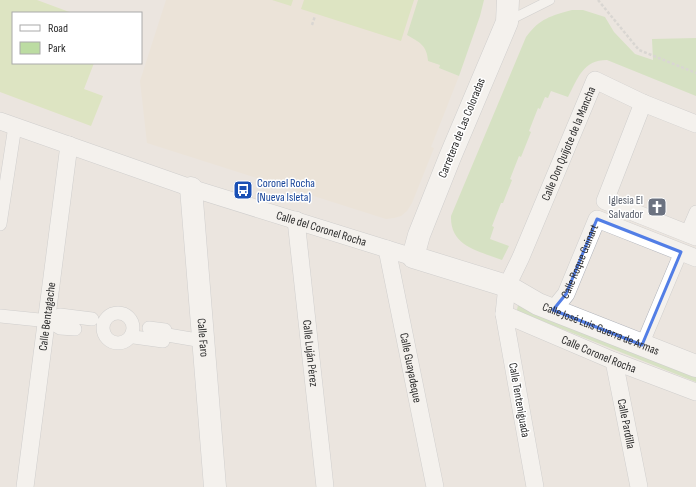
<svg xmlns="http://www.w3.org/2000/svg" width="696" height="487" viewBox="0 0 696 487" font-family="'Sofia Sans Condensed',sans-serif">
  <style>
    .education { fill: #ebe0d1 }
    .green { fill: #bcdca2 }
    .pitch { fill: #cde29f }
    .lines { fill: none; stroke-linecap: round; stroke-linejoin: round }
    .service-casing { stroke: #b0b3ba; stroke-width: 10 }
    .pedestrian-casing { stroke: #b0b3ba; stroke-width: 14 }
    .minor-casing { stroke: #b0b3ba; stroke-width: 18 }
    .tertiary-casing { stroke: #b0b3ba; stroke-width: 23 }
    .path { stroke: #c4c4c4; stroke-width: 2.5; stroke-dasharray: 3 2; stroke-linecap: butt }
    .service { stroke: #fff; stroke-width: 9 }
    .pedestrian { stroke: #fff; stroke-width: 13 }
    .minor { stroke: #fff; stroke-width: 17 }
    .tertiary { stroke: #fff; stroke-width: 22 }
    .marked { fill: none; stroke: #527ee6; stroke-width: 3; stroke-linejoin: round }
    .labels { text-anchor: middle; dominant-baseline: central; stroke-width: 3; stroke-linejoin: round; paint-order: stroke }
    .street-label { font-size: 12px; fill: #2b2b2b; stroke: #fff }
    .transit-label { font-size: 12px; fill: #164399; stroke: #fff; text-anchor: start }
    .worship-label { font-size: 12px; fill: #5b616d; stroke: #fff; text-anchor: end }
  </style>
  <rect width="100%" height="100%" fill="#ebe5df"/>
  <path class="education" d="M 166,0 L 464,0 L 439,68 L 459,76 L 431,147 L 434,148 L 412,203 L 407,211 L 401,216 L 394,218 L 386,219 L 147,143 L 140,81 Z"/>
  <path class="green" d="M 418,0 L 484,0 L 480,16 L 459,76 L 439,68 L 440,65 L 428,61 C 427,45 419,42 407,35 Z
    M 572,10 L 583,10 L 605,17 L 614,32 L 635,54 L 653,60 L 652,39 L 696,38 L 696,96 L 607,60 C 583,60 578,78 568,97 L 551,91 L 548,98 L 545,97 L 540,109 L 538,108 L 529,131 L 531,132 L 521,157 L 519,156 L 510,179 L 512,180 L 503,203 L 501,203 L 492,226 L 494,227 L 490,239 L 509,246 L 502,260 C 479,251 450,247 451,216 L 526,37 C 540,18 551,16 572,10 Z
    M 519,301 L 541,315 L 696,377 L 696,382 L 527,315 L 516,314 Z"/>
  <path class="pitch" d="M 0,0 L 37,0 L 72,13 L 13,13 L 13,63 L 94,63 L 84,89 L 103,96 L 91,126 L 0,92 Z
    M 272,0 L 293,0 L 291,6 Z
    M 304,0 L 414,0 L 401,41 L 301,9 Z"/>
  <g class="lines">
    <g class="service-casing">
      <path id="service" d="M 508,21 L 550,0"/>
    </g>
    <g class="pedestrian-casing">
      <path id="pedestrian" d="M 0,224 L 15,126
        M 687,233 L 696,212
        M103 328a15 15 0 1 1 30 0a15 15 0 1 1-30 0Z
        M 0,316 L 59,322
        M 51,319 L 60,315 L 92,319
        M 50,322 L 60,328 L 75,329
        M 156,333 L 203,341
        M 134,337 L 163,341 L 165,330 L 149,328
        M 642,345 L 681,252"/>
    </g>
    <g class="minor-casing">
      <g id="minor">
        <path d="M 643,103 L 605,201 L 696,237"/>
        <path id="s1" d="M 0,121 L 191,188 L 413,257"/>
        <path id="s2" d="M 296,220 L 325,487"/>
        <path id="s3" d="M 387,249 L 435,487"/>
        <path id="s4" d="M 553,310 L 566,294 L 597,219 L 696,258"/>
        <path id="s5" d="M 504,314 L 614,361 L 696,392"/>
        <path id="s6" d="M 614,361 L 639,487"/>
        <path id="s7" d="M 25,487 L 69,145"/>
        <path id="s8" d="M 535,487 L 504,314 L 507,286 L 521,257 L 595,80 L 643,103 L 696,124"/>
      </g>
    </g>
    <g class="tertiary-casing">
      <g id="tertiary">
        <path id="s9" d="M 508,0 L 507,22 L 450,157 L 419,235 L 413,257 L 507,286 L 538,304 L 696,366"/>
        <path id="s10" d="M 191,188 L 215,487"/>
      </g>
    </g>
    <path class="path" d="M 598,0 L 639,50 L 696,73
      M 312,25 L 315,16"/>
    <use href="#service" class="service"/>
    <use href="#pedestrian" class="pedestrian"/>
    <use href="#minor" class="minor"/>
    <use href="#tertiary" class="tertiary"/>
  </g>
  <path d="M0 0H696V487H0ZM 597,219 L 681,252 L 642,345 L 553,310 L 566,294 Z" fill="#ebe5df" fill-opacity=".55" fill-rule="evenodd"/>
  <path class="marked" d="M 597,219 L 681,252 L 642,345 L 553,310 L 566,294 Z"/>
  <defs>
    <g id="bus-square" transform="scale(1)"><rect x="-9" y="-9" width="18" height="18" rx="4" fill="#1a4fb4" stroke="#fff"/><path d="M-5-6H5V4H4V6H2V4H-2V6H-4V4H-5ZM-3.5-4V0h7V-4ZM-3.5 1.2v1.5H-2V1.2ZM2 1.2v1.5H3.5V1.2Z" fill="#fff"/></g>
    <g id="church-square" transform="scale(1)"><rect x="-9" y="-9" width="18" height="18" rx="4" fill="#6b7280" stroke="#fff"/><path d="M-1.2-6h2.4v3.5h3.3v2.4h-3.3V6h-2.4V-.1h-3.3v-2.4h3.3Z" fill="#fff"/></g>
  </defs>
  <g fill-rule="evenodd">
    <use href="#bus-square" x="243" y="190"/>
    <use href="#church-square" x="657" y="207"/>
  </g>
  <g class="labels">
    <g class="street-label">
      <text transform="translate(462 128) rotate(-68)">Carretera de Las Coloradas</text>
      <text stroke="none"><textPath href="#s8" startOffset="359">Calle Don Quijote de la Mancha</textPath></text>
      <text stroke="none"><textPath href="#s1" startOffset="339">Calle del Coronel Rocha</textPath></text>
      <text stroke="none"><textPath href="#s4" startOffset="56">Calle Roque Guinart</textPath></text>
      <text stroke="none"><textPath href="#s7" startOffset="172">Calle Bentagache</textPath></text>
      <text stroke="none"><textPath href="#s9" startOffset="477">Calle José Luis Guerra de Armas</textPath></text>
      <text stroke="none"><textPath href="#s10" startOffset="150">Calle Faro</textPath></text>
      <text stroke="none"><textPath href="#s2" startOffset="134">Calle Luján Pérez</textPath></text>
      <text stroke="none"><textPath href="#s5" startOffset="103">Calle Coronel Rocha</textPath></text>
      <text stroke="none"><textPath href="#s3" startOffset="121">Calle Guayadeque</textPath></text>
      <text transform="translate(519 400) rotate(80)">Calle Tenteniguada</text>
      <text stroke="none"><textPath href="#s6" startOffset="64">Calle Pardilla</textPath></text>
    </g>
    <g class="transit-label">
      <text x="257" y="183">Coronel Rocha<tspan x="257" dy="14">(Nueva Isleta)</tspan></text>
    </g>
    <g class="worship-label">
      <text x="643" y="200">Iglesia El<tspan x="643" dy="14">Salvador</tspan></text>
    </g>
  </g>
  <rect x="12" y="12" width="130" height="52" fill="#ffffff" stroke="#aaaaaa"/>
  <rect x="20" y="25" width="20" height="6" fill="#ffffff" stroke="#aaaaaa"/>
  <text x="48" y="32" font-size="12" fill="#2b2b2b">Road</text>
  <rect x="20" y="42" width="20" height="12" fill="#bcdca2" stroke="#aaaaaa"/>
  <text x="48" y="52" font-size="12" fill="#2b2b2b">Park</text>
</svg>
